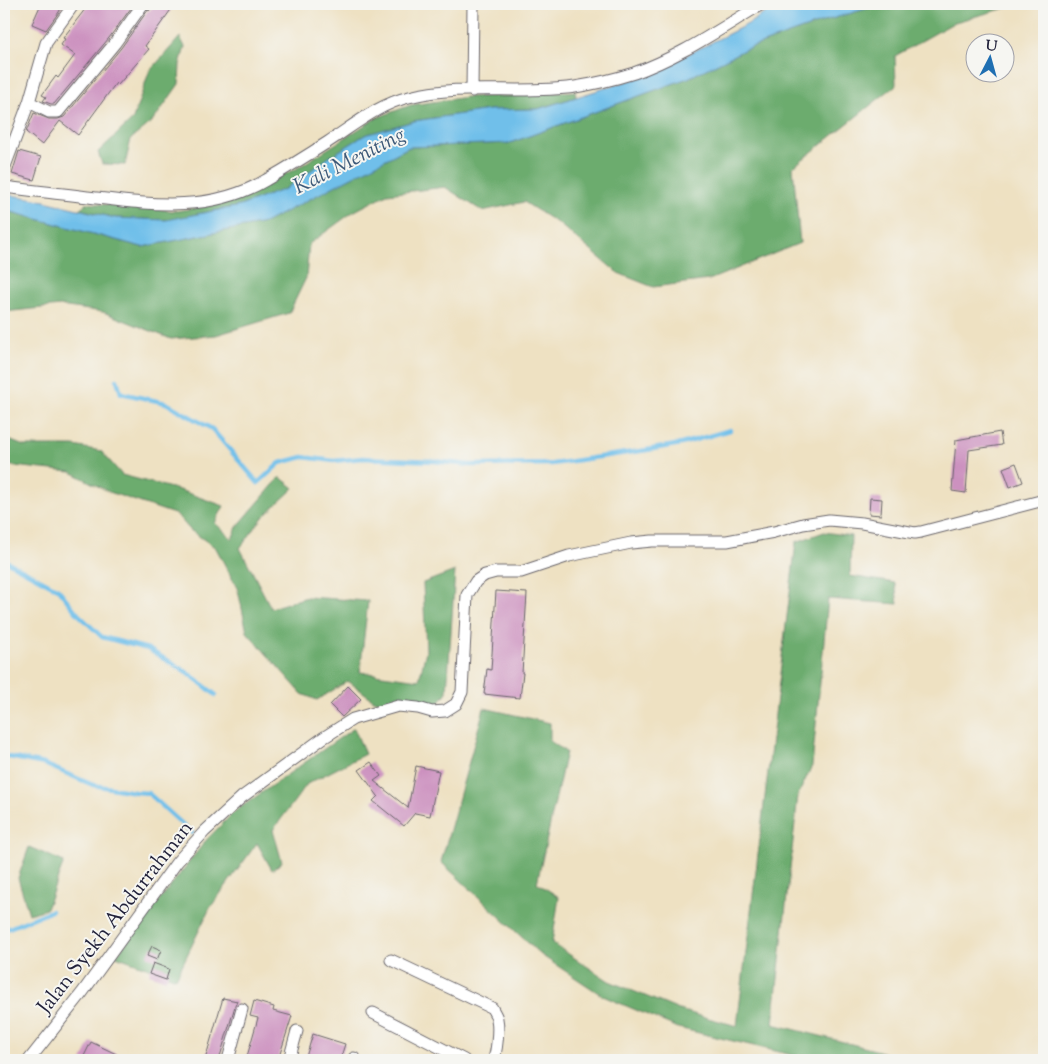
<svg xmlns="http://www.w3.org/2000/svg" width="1048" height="1064" viewBox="0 0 1048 1064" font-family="'Sorts Mill Goudy',serif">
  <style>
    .forest { fill: #6cac6e; stroke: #476754 }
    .water { fill: #6fbfea; stroke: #487092 }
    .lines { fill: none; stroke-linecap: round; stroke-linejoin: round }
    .stream { stroke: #6fbfea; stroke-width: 4.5 }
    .building { fill: #cc91bf }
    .minor-casing { stroke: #69656a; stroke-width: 13 }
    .minor { stroke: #fff; stroke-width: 11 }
    .labels { text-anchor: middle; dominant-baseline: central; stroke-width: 4; stroke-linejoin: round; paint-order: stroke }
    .street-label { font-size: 21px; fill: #22223b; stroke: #f6f6f2 }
    .water-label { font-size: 22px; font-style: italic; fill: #3d5978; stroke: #f6f6f2 }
  </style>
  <rect width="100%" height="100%" fill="#f6f6f2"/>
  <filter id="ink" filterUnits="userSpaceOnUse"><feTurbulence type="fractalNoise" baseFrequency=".02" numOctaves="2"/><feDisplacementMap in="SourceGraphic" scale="10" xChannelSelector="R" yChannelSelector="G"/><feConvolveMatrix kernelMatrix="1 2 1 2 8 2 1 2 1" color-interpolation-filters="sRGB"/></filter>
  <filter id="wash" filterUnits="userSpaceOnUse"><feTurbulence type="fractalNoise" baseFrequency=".0096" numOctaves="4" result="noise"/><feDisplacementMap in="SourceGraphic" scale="20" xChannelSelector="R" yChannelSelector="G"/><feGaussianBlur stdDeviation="1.12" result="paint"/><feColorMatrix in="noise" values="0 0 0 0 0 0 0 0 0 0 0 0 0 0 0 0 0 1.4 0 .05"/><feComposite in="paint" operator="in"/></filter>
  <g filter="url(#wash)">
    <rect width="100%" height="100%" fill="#eee1c2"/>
    <path class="forest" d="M 882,4 L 1020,4 L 955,22 L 895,56 L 896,85 L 793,167 L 800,243 L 709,280 L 653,287 L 618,273 L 559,224 L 524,202 L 482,211 L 445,187 L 387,194 L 353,212 L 309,244 L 306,278 L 289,313 L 216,335 L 171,339 L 103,312 L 60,306 L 4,312 L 4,210 L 142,247 L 264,223 L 409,147 L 510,143 L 688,78 L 746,49 L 828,20 Z
      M 180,37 L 185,47 L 180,64 L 179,84 L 153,121 L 131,139 L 125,165 L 102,164 L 98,152 L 133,119 L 149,72 Z
      M 575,91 L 576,97 L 538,109 L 489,110 L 414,121 L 365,135 L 328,158 L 285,189 L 240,206 L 166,220 L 115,218 L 79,209 L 87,203 L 176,211 L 214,205 L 296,169 L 376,118 L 411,105 L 467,97 L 529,95 Z
      M 4,438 L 24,446 L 74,446 L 101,451 L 122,475 L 179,490 L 224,506 L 215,523 L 232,539 L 237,527 L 280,477 L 294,488 L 264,516 L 240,548 L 271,608 L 307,597 L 368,601 L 360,672 L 419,680 L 426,651 L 423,583 L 455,571 L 447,692 L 437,705 L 375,701 L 348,681 L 317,700 L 302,694 L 247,632 L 238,590 L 216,548 L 190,530 L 177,515 L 109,492 L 71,472 L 4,465 Z
      M 824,532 L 851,536 L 850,576 L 895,583 L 898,604 L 828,599 L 812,766 L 798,795 L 773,1024 L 879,1051 L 902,1060 L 813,1060 L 678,1028 L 603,996 L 541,955 L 441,862 L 484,708 L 550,723 L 550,741 L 566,752 L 537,883 L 559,897 L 552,943 L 609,981 L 679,1010 L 737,1026 L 796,542 Z
      M 354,728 L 365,754 L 307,784 L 273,830 L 282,862 L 272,870 L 257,843 L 210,908 L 176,978 L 116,956 L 207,839 L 234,812 Z
      M 29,847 L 64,862 L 46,909 L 29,914 L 18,878 Z"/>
    <path class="water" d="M 779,4 L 882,4 L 828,20 L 746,49 L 688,78 L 510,143 L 409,147 L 264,223 L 142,247 L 4,210 L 4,194 L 36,199 L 115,218 L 166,220 L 240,206 L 285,189 L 328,158 L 365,135 L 414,121 L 489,110 L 538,109 L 647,75 L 748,24 Z"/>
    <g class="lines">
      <path class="stream" d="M 117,380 L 121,393 L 166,403 L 212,429 L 258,483 L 280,463 L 303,457 L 334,461 L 362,458 L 434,461 L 470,465 L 552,464 L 647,450 L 681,444 L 730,430
        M 4,560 L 58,589 L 78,614 L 102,637 L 148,649 L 188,673 L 216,695
        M 4,756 L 44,764 L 93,785 L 135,792 L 148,793 L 192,833
        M 4,930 L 51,911"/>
    </g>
    <g id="blocks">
      <path class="building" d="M 41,4 L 63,4 L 59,12 L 46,30 L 32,24 Z
        M 89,4 L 134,4 L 109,38 L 54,104 L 51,104 L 43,101 L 46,97 L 42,95 L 56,76 L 58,78 L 75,55 L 61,45 L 65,39 L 63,38 Z
        M 155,4 L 175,4 L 145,46 L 149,49 L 118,85 L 116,83 L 78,135 L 60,121 L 42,145 L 26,132 L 34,113 L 49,119 L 58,119 L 64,117 L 121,48 L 148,10 L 149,11 Z
        M 19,151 L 41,157 L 34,180 L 12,174 Z
        M 1000,432 L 1002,445 L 969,450 L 966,493 L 952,491 L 956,440 Z
        M 1016,463 L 1023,482 L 1010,487 L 1003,468 Z
        M 870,498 L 882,499 L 881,515 L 869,514 Z
        M 496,591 L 527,593 L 522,673 L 523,673 L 520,698 L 484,694 L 487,669 L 491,670 Z
        M 348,686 L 361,699 L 342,717 L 330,705 Z
        M 371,762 L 381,776 L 374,781 L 408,808 L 416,766 L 439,771 L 430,816 L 415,813 L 404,826 L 373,801 L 378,796 L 359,770 Z
        M 152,946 L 161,950 L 157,960 L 147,956 Z
        M 153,963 L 169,969 L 166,980 L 149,974 Z
        M 223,998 L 237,1001 L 235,1006 L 219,1060 L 205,1060 Z
        M 254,1001 L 274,1007 L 273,1011 L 292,1016 L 278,1060 L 246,1060 L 258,1018 L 250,1016 Z
        M 313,1034 L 345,1044 L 340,1060 L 305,1060 Z
        M 91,1042 L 129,1060 L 82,1060 Z"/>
    </g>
  </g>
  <g filter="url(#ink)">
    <use href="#blocks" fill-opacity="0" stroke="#69656a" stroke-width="1"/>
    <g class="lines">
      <g class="minor-casing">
        <path id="minor" d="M 472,91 L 473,4
          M 29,102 L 49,112 L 58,112 L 115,43 L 143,4
          M 4,169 L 29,102 L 46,43 L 74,4
          M 4,187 C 35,191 66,194 96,198 C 155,205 213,212 266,180 C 287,168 308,155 328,142 C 354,125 379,104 409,97 C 463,83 520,95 575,87 C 594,84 615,79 634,73 C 680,57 721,28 762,4
          M 391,960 L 492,1008 C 493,1011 497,1016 497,1019 C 499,1028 497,1053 493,1060
          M 373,1013 L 464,1060
          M 29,1060 L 82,993 L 177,862 L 204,832 L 242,797 L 323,738 L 353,719 L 398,706 L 418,708 L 432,712 L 445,711 L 456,704 L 462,692 L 467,595 L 476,581 L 485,575 L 496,572 L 521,572 L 569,556 L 631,543 L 652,541 L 727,541 L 774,532 L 803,524 L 829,520 L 862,523 L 915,533 L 921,532 L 1044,500
          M 228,1060 L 242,1009
          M 289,1060 L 297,1031
          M 353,1060 L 354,1058"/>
      </g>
      <use href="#minor" class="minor"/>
    </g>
  </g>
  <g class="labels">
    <g class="street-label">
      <text transform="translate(116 918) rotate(-52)">Jalan Syekh Abdurrahman</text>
    </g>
    <g class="water-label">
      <text transform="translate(350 162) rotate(-27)">Kali Meniting</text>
    </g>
  </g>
  <rect width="1048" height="1064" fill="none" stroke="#f6f6f2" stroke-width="20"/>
  <g transform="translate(990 58) rotate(6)"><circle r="24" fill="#f6f6f2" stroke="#a1a1a9"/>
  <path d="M0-4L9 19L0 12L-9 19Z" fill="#1f6fb2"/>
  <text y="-8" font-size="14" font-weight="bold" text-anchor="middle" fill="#22223b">U</text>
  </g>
</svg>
